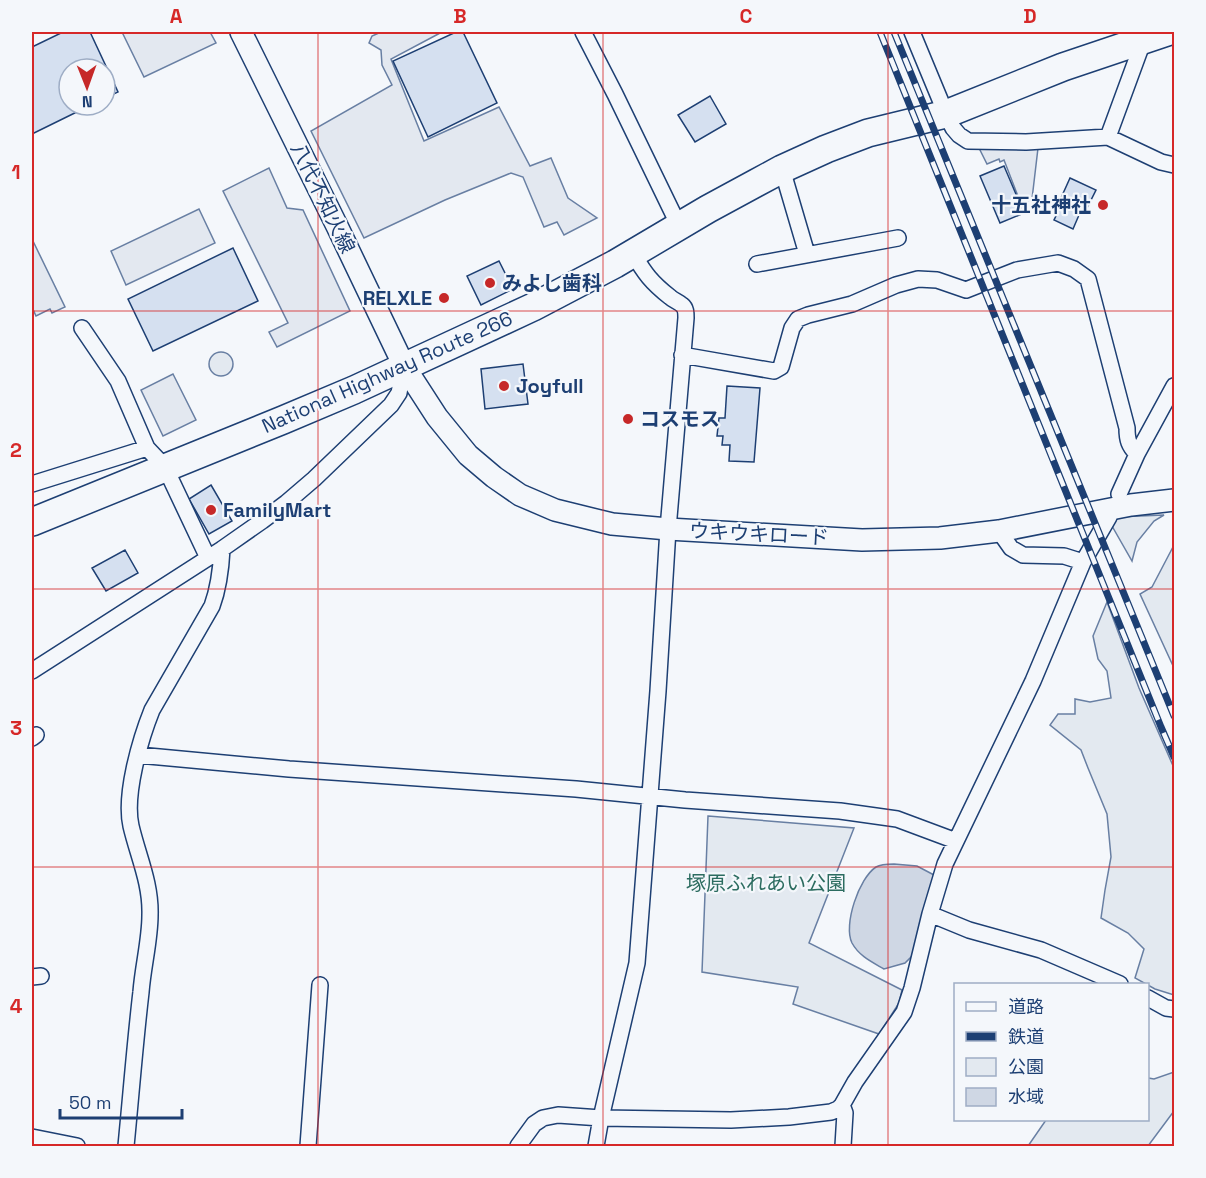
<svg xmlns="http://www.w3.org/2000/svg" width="1206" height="1178" viewBox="0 0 1206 1178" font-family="'Space Grotesk','Noto Sans JP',sans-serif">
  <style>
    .green { fill: #e3e9f0; stroke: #687fa3; stroke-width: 1.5 }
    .parking { fill: #e3e8f0; stroke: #687fa3; stroke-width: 1.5 }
    .water { fill: #cfd7e4; stroke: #687fa3; stroke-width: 1.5 }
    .building { fill: #d5e0f0; stroke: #1d3f73; stroke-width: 1.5 }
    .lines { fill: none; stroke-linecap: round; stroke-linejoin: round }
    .street-casing { stroke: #1d3f73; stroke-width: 18 }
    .secondary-casing { stroke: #1d3f73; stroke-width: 24 }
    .highway-casing { stroke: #1d3f73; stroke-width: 30 }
    .street { stroke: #f4f7fb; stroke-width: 15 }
    .secondary { stroke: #f4f7fb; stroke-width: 21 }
    .highway { stroke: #f4f7fb; stroke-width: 27 }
    .rail-casing { stroke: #1d3f73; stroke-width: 7 }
    .rail { stroke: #f4f7fb; stroke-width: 4.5; stroke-dasharray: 14; stroke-linecap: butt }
    .grid { fill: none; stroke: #d62828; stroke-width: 1.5; stroke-opacity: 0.55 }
    .poi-dot { fill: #c62828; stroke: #f4f7fb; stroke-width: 2 }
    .labels { text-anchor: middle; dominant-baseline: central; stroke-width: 4.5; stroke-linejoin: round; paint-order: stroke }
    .street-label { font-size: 20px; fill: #1d3f73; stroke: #f4f7fb }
    .poi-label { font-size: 20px; font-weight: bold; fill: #1d3f73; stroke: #f4f7fb; text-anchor: start }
    .park-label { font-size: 20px; fill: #2c6c60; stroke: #f4f7fb }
    .neatline { fill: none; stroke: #d62828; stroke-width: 2 }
    .grid-label { font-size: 20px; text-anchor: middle; font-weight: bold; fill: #d62828 }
  </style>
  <rect width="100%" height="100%" fill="#f4f7fb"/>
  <path class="green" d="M209 364a12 12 0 1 1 24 0a12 12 0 1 1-24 0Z
    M 1164,515 L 1154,521 L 1137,542 L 1132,561 L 1112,526 L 1116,517 Z
    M 1174,545 L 1174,668 L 1140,594 L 1152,587 Z
    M 1107,602 L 1139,688 L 1174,768 L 1174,995 L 1155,989 L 1135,978 L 1144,949 L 1128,933 L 1101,918 L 1105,890 L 1111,857 L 1107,814 L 1088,768 L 1081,750 L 1050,725 L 1058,714 L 1075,714 L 1075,699 L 1090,702 L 1111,698 L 1107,671 L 1098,659 L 1093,636 Z
    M 708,816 L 854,828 L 809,943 L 902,990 L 899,1003 L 879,1034 L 793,1004 L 798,987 L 702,972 Z
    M 1174,1072 L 1174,1111 L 1148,1146 L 1028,1146 L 1046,1120 L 1148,1120 L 1148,1078 L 1154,1079 Z"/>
  <path class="parking" d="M 122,32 L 210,32 L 216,43 L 144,77 Z
    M 381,32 L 442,32 L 391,59 L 424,141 L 499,107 L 530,166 L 551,158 L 568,198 L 597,218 L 564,235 L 557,222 L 544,227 L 523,177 L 511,173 L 445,200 L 364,238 L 311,131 L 392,85 L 382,65 L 381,50 L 369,43 L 372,36 Z
    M 979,148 L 1038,148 L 1032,199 L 1021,204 L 1004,160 L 1000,162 L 999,159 L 987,164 Z
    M 269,168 L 287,208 L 303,210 L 350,311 L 277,347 L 269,332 L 288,323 L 223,191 Z
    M 199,209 L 215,243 L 126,285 L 111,251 Z
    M 32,239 L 65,307 L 52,313 L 50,309 L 36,316 L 32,307 Z
    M 173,374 L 196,420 L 163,436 L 141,390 Z"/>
  <path class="water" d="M 894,864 L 917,866 L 934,875 L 912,956 L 905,963 L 884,969 C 872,962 859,956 852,943 C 843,925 859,878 876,867 C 881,864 888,864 894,864 Z"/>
  <path class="building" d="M 63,32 L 90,32 L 118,92 L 105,98 L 105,69 L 69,69 L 69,105 L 91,105 L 32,134 L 32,47 Z
    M 456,32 L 463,32 L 497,103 L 428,137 L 393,61 Z
    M 710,96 L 726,124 L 695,142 L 678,115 Z
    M 1004,166 L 1024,213 L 1000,223 L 980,176 Z
    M 1070,178 L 1096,190 L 1086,210 L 1082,208 L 1073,229 L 1054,220 L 1064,200 L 1061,198 Z
    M 233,248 L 258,301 L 153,351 L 128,299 Z
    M 499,261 L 513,289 L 481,305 L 467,276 Z
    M 523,364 L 528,404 L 485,409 L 481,369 Z
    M 727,386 L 760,388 L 754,462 L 729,461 L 730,445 L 722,445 L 723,436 L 717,436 L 719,418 L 725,418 Z
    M 211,485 L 232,521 L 209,534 L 189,499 Z
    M 125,550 L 138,573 L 106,591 L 92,568 Z"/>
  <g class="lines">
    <g class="street-casing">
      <path id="street" d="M 583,32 L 615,94 L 679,226
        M 912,32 L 946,114 L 953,128 L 959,135 L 968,141 L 1026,142 L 1108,137 L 1161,162 L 1174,165
        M 1108,137 L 1144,39
        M 782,169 L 807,254
        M 757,264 L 898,238
        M 82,328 L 118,381 L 147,448
        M 682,355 L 774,371 L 781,367 L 792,328 L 798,319 L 808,315 L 852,304 L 896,285 L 918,279 L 937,280 L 966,290 L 1017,270 L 1058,263 L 1074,269 L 1088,279 L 1127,428 C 1127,440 1129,446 1137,454
        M 32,484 L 147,448 L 165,467 L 208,558
        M 1119,494 L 1137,454 L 1174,386
        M 999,531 L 1011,548 L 1023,555 L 1064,556 L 1083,562
        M 32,671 L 222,549 L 262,521 L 286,503 L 314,479 L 391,405 L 399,393 L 404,366
        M 32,738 L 36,735
        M 138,755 L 289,769 L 576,789 L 685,800 L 840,811 L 897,819 L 956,841
        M 930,914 L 969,930 L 1041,950 L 1120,984
        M 32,977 L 41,976
        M 1148,998 L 1166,1008 L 1174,1009
        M 842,1105 L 845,1113 L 843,1146
        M 32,1137 L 77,1146
        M 126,1146 C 131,1095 135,1043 141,992 C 143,966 150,940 150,915 C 151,883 138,856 131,826 C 124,795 140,740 152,710 L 212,606 C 219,587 221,569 222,549
        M 308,1146 L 320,985
        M 518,1146 L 534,1124 L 543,1118 L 558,1115 L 601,1118 L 731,1120 L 789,1117 L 831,1112 L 838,1109 L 842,1105 L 855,1082 L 904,1012 L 912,988 L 930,914 L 945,864 L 1033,681 L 1083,562 L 1109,517
        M 596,1146 L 601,1118 L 637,963 L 658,691 L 668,529 L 686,318 C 686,313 686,308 682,305 C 679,302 673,300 670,297 C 652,283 644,273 633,253"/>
    </g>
    <g class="secondary-casing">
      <path id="secondary" d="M 241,32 L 337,226 L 404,366 L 437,417 L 468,455 L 494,477 L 520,495 L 555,510 L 612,524 L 668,529 L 862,540 L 940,538 L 999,531 L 1131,505 L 1174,500"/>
    </g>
    <g class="highway-casing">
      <path id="highway" d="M 32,522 L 283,420 L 354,390 L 533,307 L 615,264 L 708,209 L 756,183 L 782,169 L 826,149 L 868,133 L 946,114 L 1063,67 L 1167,32"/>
    </g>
    <use href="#street" class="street"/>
    <use href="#secondary" class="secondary"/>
    <use href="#highway" class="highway"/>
    <g class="rail-casing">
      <path id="rail" d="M 880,32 L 1161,727 L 1174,757
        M 894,32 L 1174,716"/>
    </g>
    <use href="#rail" class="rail"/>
  </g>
  <path class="grid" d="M 318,32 L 318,1146M 603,32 L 603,1146M 888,32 L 888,1146M 32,311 L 1174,311M 32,589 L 1174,589M 32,867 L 1174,867"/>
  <g class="poi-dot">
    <circle cx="1103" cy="205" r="6"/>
    <circle cx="490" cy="283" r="6"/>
    <circle cx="444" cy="298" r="6"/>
    <circle cx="504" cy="386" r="6"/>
    <circle cx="628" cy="419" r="6"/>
    <circle cx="211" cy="510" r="6"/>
  </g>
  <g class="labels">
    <g class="street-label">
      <text transform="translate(323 198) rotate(64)">八代不知火線</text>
      <text transform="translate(387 372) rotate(-24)">National Highway Route 266</text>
      <text transform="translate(759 534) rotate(3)">ウキウキロード</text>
    </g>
    <g class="poi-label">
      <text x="1091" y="205" text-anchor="end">十五社神社</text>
      <text x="502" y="283">みよし歯科</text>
      <text x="432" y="298" text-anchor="end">RELXLE</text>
      <text x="516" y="386">Joyfull</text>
      <text x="640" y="419">コスモス</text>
      <text x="223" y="510">FamilyMart</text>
    </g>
    <g class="park-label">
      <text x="766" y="883">塚原ふれあい公園</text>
    </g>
  </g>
  <rect width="1206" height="1178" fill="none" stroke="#f4f7fb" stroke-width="66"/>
  <rect x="954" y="983" width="195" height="138" fill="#f4f7fb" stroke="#9eadc5" stroke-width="1.5"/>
  <rect x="966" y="1002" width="30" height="9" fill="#f4f7fb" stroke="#9eadc5" stroke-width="1.5"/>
  <text x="1008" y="1013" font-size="18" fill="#1d3f73">道路</text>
  <rect x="966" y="1032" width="30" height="9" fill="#1d3f73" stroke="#9eadc5" stroke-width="1.5"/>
  <text x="1008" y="1043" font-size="18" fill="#1d3f73">鉄道</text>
  <rect x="966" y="1058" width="30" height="18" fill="#e3e9f0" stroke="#9eadc5" stroke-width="1.5"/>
  <text x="1008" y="1073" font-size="18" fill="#1d3f73">公園</text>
  <rect x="966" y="1088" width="30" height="18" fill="#cfd7e4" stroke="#9eadc5" stroke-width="1.5"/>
  <text x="1008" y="1103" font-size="18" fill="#1d3f73">水域</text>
  <g transform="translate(87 87) rotate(179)"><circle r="28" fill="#f4f7fb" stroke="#9eadc5" stroke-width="1.5"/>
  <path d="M0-4.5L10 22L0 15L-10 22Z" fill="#c62828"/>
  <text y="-9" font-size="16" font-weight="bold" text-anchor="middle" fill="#1d3f73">N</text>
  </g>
  <path d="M60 1109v9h122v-9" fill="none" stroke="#1d3f73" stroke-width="3"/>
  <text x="69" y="1109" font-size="18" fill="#1d3f73" stroke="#f4f7fb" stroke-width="4.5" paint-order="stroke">50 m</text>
  <rect x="33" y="33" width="1140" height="1112" class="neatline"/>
  <g class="grid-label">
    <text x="176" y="23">A</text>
    <text x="460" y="23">B</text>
    <text x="746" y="23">C</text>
    <text x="1030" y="23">D</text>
    <text x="16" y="179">1</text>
    <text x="16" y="457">2</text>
    <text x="16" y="735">3</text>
    <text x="16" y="1013">4</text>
  </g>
</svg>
